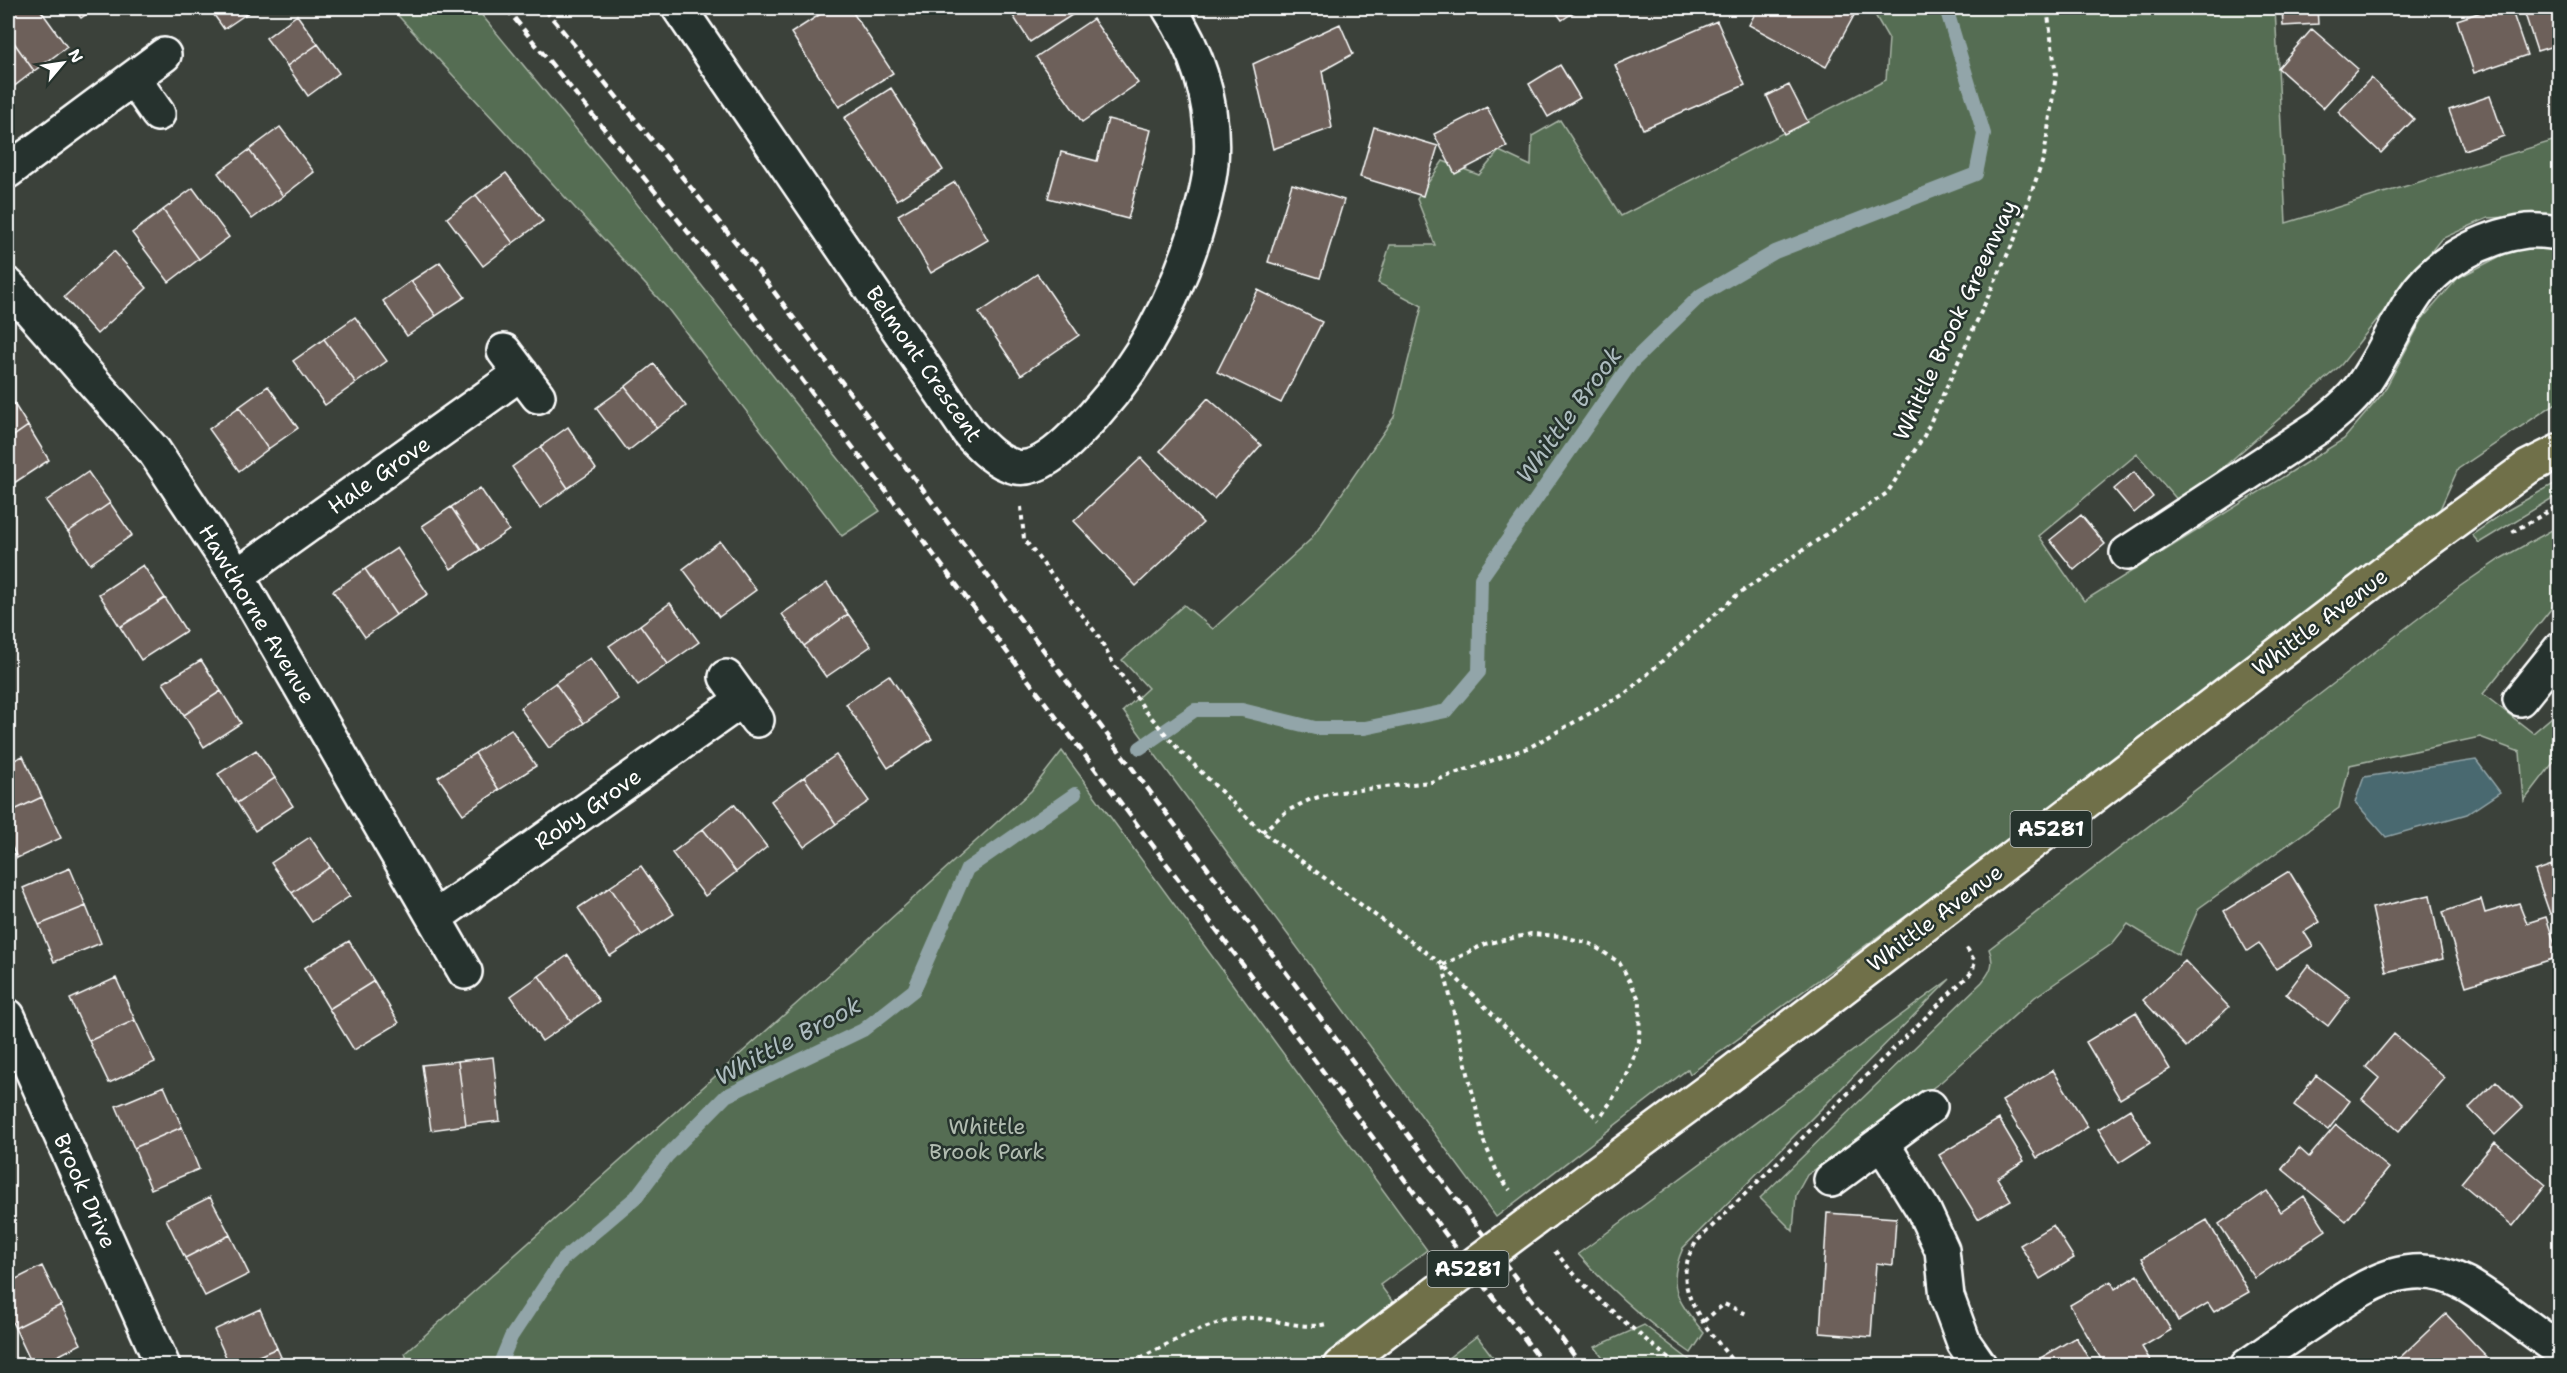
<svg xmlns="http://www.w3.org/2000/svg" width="2567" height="1373" viewBox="0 0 2567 1373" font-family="'Shantell Sans',sans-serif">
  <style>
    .green { fill: #556d52; stroke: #aab6a8; stroke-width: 1.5 }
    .water { fill: #496970; stroke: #92a5a9; stroke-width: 1.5 }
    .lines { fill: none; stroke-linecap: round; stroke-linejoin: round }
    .stream { stroke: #92a5a9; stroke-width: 14 }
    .building { fill: #6d615a; stroke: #fff; stroke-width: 1.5 }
    .minor-casing { stroke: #fff; stroke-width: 38 }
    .major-casing { stroke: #fff; stroke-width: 38 }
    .path { stroke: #fff; stroke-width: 4; stroke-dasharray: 4.5 4.5; stroke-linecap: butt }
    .minor { stroke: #26332d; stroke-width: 33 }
    .major { stroke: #70704a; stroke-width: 33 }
    .rail { stroke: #fff; stroke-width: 4.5; stroke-dasharray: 9 4.5; stroke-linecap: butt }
    .major-bridge-casing { stroke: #fff; stroke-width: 38; stroke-linecap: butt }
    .major-bridge { stroke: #70704a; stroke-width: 33 }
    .labels { text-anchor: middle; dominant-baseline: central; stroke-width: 5; stroke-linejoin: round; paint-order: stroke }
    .shield { fill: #26332d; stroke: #bec2c0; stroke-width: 1.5 }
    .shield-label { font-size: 21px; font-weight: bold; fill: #fff }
    .street-label { font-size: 22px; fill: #fff; stroke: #26332d }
    .park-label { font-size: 22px; fill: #b2bdb1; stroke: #26332d }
    .water-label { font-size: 24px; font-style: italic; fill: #adbcbf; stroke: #26332d }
  </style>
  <rect width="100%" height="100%" fill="#3b413a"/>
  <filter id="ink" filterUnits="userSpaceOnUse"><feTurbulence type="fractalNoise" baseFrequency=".0167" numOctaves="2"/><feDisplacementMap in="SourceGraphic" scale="12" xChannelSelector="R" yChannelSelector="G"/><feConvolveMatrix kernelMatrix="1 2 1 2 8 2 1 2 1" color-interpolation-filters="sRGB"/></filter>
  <g filter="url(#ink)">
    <path class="green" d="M 391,8 L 476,8 L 615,176 L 880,511 L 842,536 L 668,309 Z
      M 1871,8 L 2275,8 L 2286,223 L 2559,139 L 2559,222 L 2539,216 L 2488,218 L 2441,239 L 2341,365 L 2181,504 L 2137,454 L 2039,536 L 2084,601 L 2344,439 L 2383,393 L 2423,318 L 2458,278 L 2516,248 L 2559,245 L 2559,401 L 2458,469 L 2440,509 L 2048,812 L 1690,1074 L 1688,1069 L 1496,1217 L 1123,711 L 1148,688 L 1122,660 L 1184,605 L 1213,629 L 1310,540 L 1394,417 L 1422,306 L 1378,283 L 1390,245 L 1435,245 L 1417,199 L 1443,161 L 1479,175 L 1499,151 L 1531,166 L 1532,136 L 1560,120 L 1621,216 L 1886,80 L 1889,39 Z
      M 2559,481 L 2559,494 L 2479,543 L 2472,535 L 2508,510 Z
      M 2559,526 L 2559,599 L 2483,694 L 2533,733 L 2552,717 L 2559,716 L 2559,755 L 2524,801 L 2520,752 L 2480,737 L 2350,765 L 2339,808 L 2199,908 L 2178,955 L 2128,924 L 2112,944 L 2035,997 L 1941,1082 L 1807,1175 L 1796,1195 L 1793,1231 L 1760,1198 L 1982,982 C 1991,971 1995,963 1989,949 L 2459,587 L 2500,559 Z
      M 1062,751 L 1427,1250 L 1380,1285 L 1403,1316 L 1378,1337 L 1320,1365 L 409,1366 L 405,1353 L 831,973 L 1031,791 Z
      M 1950,979 L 1683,1248 C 1665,1288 1679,1302 1704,1333 L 1691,1353 C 1650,1325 1611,1291 1578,1254 Z
      M 1644,1325 L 1696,1365 L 1609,1365 L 1595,1347 Z
      M 1477,1336 L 1499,1365 L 1439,1365 Z"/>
    <path class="water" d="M 2476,760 L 2500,792 L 2467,814 L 2386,837 L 2355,802 L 2364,777 Z"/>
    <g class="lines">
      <path class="stream" d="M 1140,748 L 1195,710 L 1242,710 L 1315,728 L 1365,728 L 1446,711 L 1479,672 L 1481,578 L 1631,363 L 1701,295 L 1775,252 L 1976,174 L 1984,134 L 1946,8
        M 499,1366 L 511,1337 L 562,1260 L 636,1197 L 667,1156 L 726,1096 L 863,1030 L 914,990 L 967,869 L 1075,794"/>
    </g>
    <path class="building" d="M 20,8 L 39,8 L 67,47 L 34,71 L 8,34 L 8,16 Z
      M 73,8 L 95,8 L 81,18 Z
      M 209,8 L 255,8 L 224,29 Z
      M 830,8 L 850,8 L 893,73 L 839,107 L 791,33 Z
      M 1008,8 L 1083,8 L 1030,42 Z
      M 1553,8 L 1580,8 L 1562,20 Z
      M 1758,8 L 1858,8 L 1826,67 L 1749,25 Z
      M 2282,8 L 2317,8 L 2318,24 L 2283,26 Z
      M 2493,8 L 2511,8 L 2527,55 L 2474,73 L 2457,20 Z
      M 2523,8 L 2560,8 L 2560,44 L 2537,51 Z
      M 297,15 L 318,44 L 287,66 L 266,38 Z
      M 1093,19 L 1138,83 L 1082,122 L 1036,57 Z
      M 1717,21 L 1745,85 L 1643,129 L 1615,65 Z
      M 1340,24 L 1353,54 L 1322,71 L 1332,128 L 1273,149 L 1253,64 Z
      M 2312,29 L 2358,69 L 2323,108 L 2278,68 Z
      M 8,34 L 34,71 L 8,91 Z
      M 318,44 L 339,73 L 308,96 L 287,66 Z
      M 1560,65 L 1580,98 L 1548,117 L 1529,84 Z
      M 2371,78 L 2414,119 L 2381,153 L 2338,112 Z
      M 1789,85 L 1808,122 L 1784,134 L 1767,96 Z
      M 891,88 L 943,170 L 897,200 L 844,118 Z
      M 2490,96 L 2504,136 L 2464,150 L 2449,110 Z
      M 1487,107 L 1507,147 L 1455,174 L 1434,134 Z
      M 1108,119 L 1151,130 L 1128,219 L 1048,198 L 1061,152 L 1097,161 Z
      M 280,127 L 314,172 L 283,196 L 249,150 Z
      M 1374,127 L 1438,146 L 1423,196 L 1360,177 Z
      M 249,150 L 283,196 L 252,219 L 218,173 Z
      M 506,173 L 543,221 L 513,243 L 476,195 Z
      M 955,182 L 988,240 L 931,273 L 898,215 Z
      M 1292,184 L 1344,200 L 1320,278 L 1268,262 Z
      M 193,188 L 229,237 L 199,259 L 163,210 Z
      M 476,195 L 513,243 L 483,266 L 447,218 Z
      M 163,210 L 199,259 L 169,282 L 132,233 Z
      M 114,251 L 147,288 L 97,334 L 64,297 Z
      M 440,262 L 465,297 L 436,316 L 411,281 Z
      M 1037,274 L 1079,335 L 1021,375 L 979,313 Z
      M 411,281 L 436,316 L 407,336 L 383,301 Z
      M 1258,290 L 1322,322 L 1281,403 L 1217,372 Z
      M 355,317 L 387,361 L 356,383 L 324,339 Z
      M 324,339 L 356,383 L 325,405 L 293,361 Z
      M 654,364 L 686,406 L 657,428 L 625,387 Z
      M 268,386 L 298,428 L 268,449 L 239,407 Z
      M 625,387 L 657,428 L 628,451 L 596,408 Z
      M 8,394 L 28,426 L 8,440 Z
      M 1208,398 L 1261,445 L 1214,499 L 1160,451 Z
      M 239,407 L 268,449 L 239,471 L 209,429 Z
      M 28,426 L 49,460 L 8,487 L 8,440 Z
      M 568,427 L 596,469 L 568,488 L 540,447 Z
      M 540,447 L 568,488 L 540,508 L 512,467 Z
      M 1141,458 L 1203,523 L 1136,586 L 1074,521 Z
      M 88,472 L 110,503 L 68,532 L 46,501 Z
      M 2134,472 L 2153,497 L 2134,513 L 2114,489 Z
      M 480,488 L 509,530 L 480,550 L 451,507 Z
      M 110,503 L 132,535 L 90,564 L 68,532 Z
      M 451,507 L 480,550 L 451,569 L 422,526 Z
      M 2081,515 L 2105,544 L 2074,570 L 2050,540 Z
      M 720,541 L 756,590 L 719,617 L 683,569 Z
      M 397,548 L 428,594 L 396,615 L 365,569 Z
      M 143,565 L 165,598 L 120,627 L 99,594 Z
      M 365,569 L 396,615 L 365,637 L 333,591 Z
      M 827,583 L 848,614 L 804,646 L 782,614 Z
      M 165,598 L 186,631 L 141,660 L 120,627 Z
      M 670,603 L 699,642 L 668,664 L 640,625 Z
      M 848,614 L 871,646 L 826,677 L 804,646 Z
      M 640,625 L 668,664 L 638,685 L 609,646 Z
      M 590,658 L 618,699 L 584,723 L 555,683 Z
      M 201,660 L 221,691 L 184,715 L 163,683 Z
      M 889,675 L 932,739 L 888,768 L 846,704 Z
      M 555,683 L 584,723 L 549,748 L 520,708 Z
      M 221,691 L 241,723 L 204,747 L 184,715 Z
      M 511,729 L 536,766 L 499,790 L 475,753 Z
      M 256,750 L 275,778 L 237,803 L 218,774 Z
      M 475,753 L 499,790 L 463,814 L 438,777 Z
      M 836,755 L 869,801 L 836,824 L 804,777 Z
      M 23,756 L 42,797 L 8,813 L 8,763 Z
      M 804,777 L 836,824 L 804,847 L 771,801 Z
      M 275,778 L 293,806 L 255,831 L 237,803 Z
      M 42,797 L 61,838 L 17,858 L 8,838 L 8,813 Z
      M 734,804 L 767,847 L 736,872 L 703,829 Z
      M 703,829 L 736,872 L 705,896 L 672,853 Z
      M 310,837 L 330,867 L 292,893 L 271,863 Z
      M 2560,862 L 2560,911 L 2550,914 L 2535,871 Z
      M 641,866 L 674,914 L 642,935 L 610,887 Z
      M 330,867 L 350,896 L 312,922 L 292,893 Z
      M 70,868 L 86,906 L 39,925 L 23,888 Z
      M 2289,871 L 2320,922 L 2304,932 L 2313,946 L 2276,969 L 2259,943 L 2247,951 L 2224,911 Z
      M 610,887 L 642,935 L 610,956 L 578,908 Z
      M 2430,895 L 2443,959 L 2386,972 L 2372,908 Z
      M 2481,899 L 2485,913 L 2519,903 L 2527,923 L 2546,917 L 2559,957 L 2466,986 L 2443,912 Z
      M 86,906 L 101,943 L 54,962 L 39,925 Z
      M 349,941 L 374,981 L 329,1009 L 304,968 Z
      M 568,955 L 599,1001 L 571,1021 L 539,976 Z
      M 2185,961 L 2229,1007 L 2186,1047 L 2143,1000 Z
      M 2308,965 L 2350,997 L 2328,1026 L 2286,994 Z
      M 539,976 L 571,1021 L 542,1041 L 511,996 Z
      M 116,978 L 135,1020 L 89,1041 L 70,999 Z
      M 374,981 L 399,1023 L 354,1050 L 329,1009 Z
      M 2136,1012 L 2170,1069 L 2120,1099 L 2086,1042 Z
      M 135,1020 L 155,1062 L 109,1083 L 89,1041 Z
      M 2394,1034 L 2445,1078 L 2399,1131 L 2362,1099 L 2379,1078 L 2366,1067 Z
      M 493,1057 L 500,1121 L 466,1125 L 458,1061 Z
      M 458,1061 L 466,1125 L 431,1130 L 422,1065 Z
      M 2053,1070 L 2088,1127 L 2037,1158 L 2002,1101 Z
      M 2316,1075 L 2350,1101 L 2328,1130 L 2294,1105 Z
      M 2496,1081 L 2523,1108 L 2495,1135 L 2469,1108 Z
      M 164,1086 L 182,1127 L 134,1148 L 116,1106 Z
      M 2130,1109 L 2150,1143 L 2119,1163 L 2098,1129 Z
      M 1999,1119 L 2024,1161 L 1997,1178 L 2011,1200 L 1978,1219 L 1939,1155 Z
      M 2336,1125 L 2389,1168 L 2346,1221 L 2282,1169 L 2299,1148 L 2309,1157 Z
      M 182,1127 L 199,1169 L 151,1189 L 134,1148 Z
      M 2495,1142 L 2546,1185 L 2513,1226 L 2461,1183 Z
      M 2267,1191 L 2281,1212 L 2304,1196 L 2326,1230 L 2255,1278 L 2219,1224 Z
      M 210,1197 L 230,1235 L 185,1258 L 166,1219 Z
      M 1827,1213 L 1896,1218 L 1893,1265 L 1876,1263 L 1871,1337 L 1820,1333 Z
      M 2207,1220 L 2249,1292 L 2214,1312 L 2208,1303 L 2178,1321 L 2142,1258 Z
      M 2053,1225 L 2074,1258 L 2040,1279 L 2020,1245 Z
      M 230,1235 L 249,1274 L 205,1296 L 185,1258 Z
      M 42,1266 L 61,1305 L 15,1328 L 8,1313 L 8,1283 Z
      M 2138,1275 L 2171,1330 L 2142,1347 L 2150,1360 L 2141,1366 L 2105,1366 L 2070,1305 L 2111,1281 L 2115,1289 Z
      M 61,1305 L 81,1344 L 38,1366 L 33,1366 L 15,1328 Z
      M 260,1309 L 277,1348 L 236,1366 L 230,1366 L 214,1330 Z
      M 2446,1314 L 2491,1361 L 2486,1366 L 2391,1366 Z
      M 2076,1337 L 2093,1366 L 2040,1366 L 2037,1360 Z
      M 277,1348 L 285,1366 L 236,1366 Z"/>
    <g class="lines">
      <g class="minor-casing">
        <path id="minor" d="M 679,8 L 969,433 C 982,447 997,463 1016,467 C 1038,471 1061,449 1075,435 C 1132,379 1171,310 1195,234 C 1202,211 1209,186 1211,163 C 1215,107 1199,54 1169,8
          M 158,114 L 133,78 L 164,55
          M 8,171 L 133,78
          M 8,285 L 154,451 L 237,576 L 465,972
          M 504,351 L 538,396
          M 2127,553 L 2320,426 C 2337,412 2354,399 2366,380 C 2383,355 2395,326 2412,300 C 2436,262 2483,237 2527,231 C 2538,230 2549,232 2560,233
          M 237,576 L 521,373
          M 726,677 L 757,720
          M 2520,699 L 2560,649
          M 434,918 L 742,700
          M 8,1016 L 163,1366
          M 1882,1143 L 1924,1211 L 1942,1250 L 1947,1297 L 1964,1343 L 1980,1366
          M 1831,1180 L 1930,1107
          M 2247,1366 C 2271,1349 2295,1333 2319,1317 C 2365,1286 2409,1253 2466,1284 C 2497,1302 2530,1330 2560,1350"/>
      </g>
      <g class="major-casing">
        <path id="major" d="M 1544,1212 L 1712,1088 L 2384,573 L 2528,467 L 2560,451
          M 1340,1366 L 1392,1326"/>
      </g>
      <path class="path" d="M 1021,507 L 1024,539 L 1099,637 L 1111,660 L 1145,710 L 1180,751 L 1262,832 L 1443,965 L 1599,1120
        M 2512,532 L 2560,505
        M 1262,832 L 1287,811 L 1309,800 L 1332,793 L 1431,782 L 1530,747 L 1626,693 L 1737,595 L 1887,493 L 1924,436 L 2016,236 L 2044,157 L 2056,75 L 2047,8
        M 1443,965 L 1485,944 L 1531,934 L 1561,936 L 1591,944 L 1620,963 L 1640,1001 L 1639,1042 L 1626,1078 L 1600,1118
        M 1443,966 L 1484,1142 L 1498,1174 L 1510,1190
        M 1555,1251 C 1589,1296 1636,1331 1678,1366
        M 1704,1321 L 1724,1304 L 1749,1315
        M 1124,1366 C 1162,1348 1202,1323 1244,1318 C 1271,1316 1299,1331 1326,1324
        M 1736,1366 C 1716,1338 1677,1300 1687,1263 C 1688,1256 1693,1248 1696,1242 L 1972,972 L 1975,962 L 1965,945"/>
      <use href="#minor" class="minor"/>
      <use href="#major" class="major"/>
      <path class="rail" d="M 506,8 L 726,279 L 1545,1366
        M 544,8 L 750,260 L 1582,1366"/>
      <g class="major-bridge-casing">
        <path id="major-bridge" d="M 1392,1326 L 1544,1212"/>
      </g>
      <use href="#major-bridge" class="major-bridge"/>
    </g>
  </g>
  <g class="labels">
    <g class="shield">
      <rect x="2010.5" y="811" width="81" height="36" rx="4.5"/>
      <rect x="1427.5" y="1251" width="81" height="36" rx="4.5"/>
    </g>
    <g class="shield-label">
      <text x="2051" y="829">A5281</text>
      <text x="1468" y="1269">A5281</text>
    </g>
    <g class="street-label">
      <text transform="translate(1955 320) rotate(-65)">Whittle Brook Greenway</text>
      <text transform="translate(924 364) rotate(55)">Belmont Crescent</text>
      <text transform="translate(379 475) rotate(-35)">Hale Grove</text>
      <text transform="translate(257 614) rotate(59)">Hawthorne Avenue</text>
      <text transform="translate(2320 622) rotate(-37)">Whittle Avenue</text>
      <text transform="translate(588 809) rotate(-35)">Roby Grove</text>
      <text transform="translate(1935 918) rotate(-37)">Whittle Avenue</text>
      <text transform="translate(85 1191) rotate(66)">Brook Drive</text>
    </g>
    <g class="park-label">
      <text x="987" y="1126">Whittle<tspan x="987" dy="25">Brook Park</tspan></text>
    </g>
    <g class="water-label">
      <text transform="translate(1569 415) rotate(-54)">Whittle Brook</text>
      <text transform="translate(788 1041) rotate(-28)">Whittle Brook</text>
    </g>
  </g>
  <rect width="2567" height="1373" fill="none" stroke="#26332d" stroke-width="30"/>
  <rect x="15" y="15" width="2537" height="1343" fill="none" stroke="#fff" stroke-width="2" filter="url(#ink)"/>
  <g transform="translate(63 63) rotate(61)" stroke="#26332d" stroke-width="4.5" paint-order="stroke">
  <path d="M0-4.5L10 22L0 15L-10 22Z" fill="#ffffff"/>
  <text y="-9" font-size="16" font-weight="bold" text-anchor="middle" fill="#ffffff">N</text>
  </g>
</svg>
